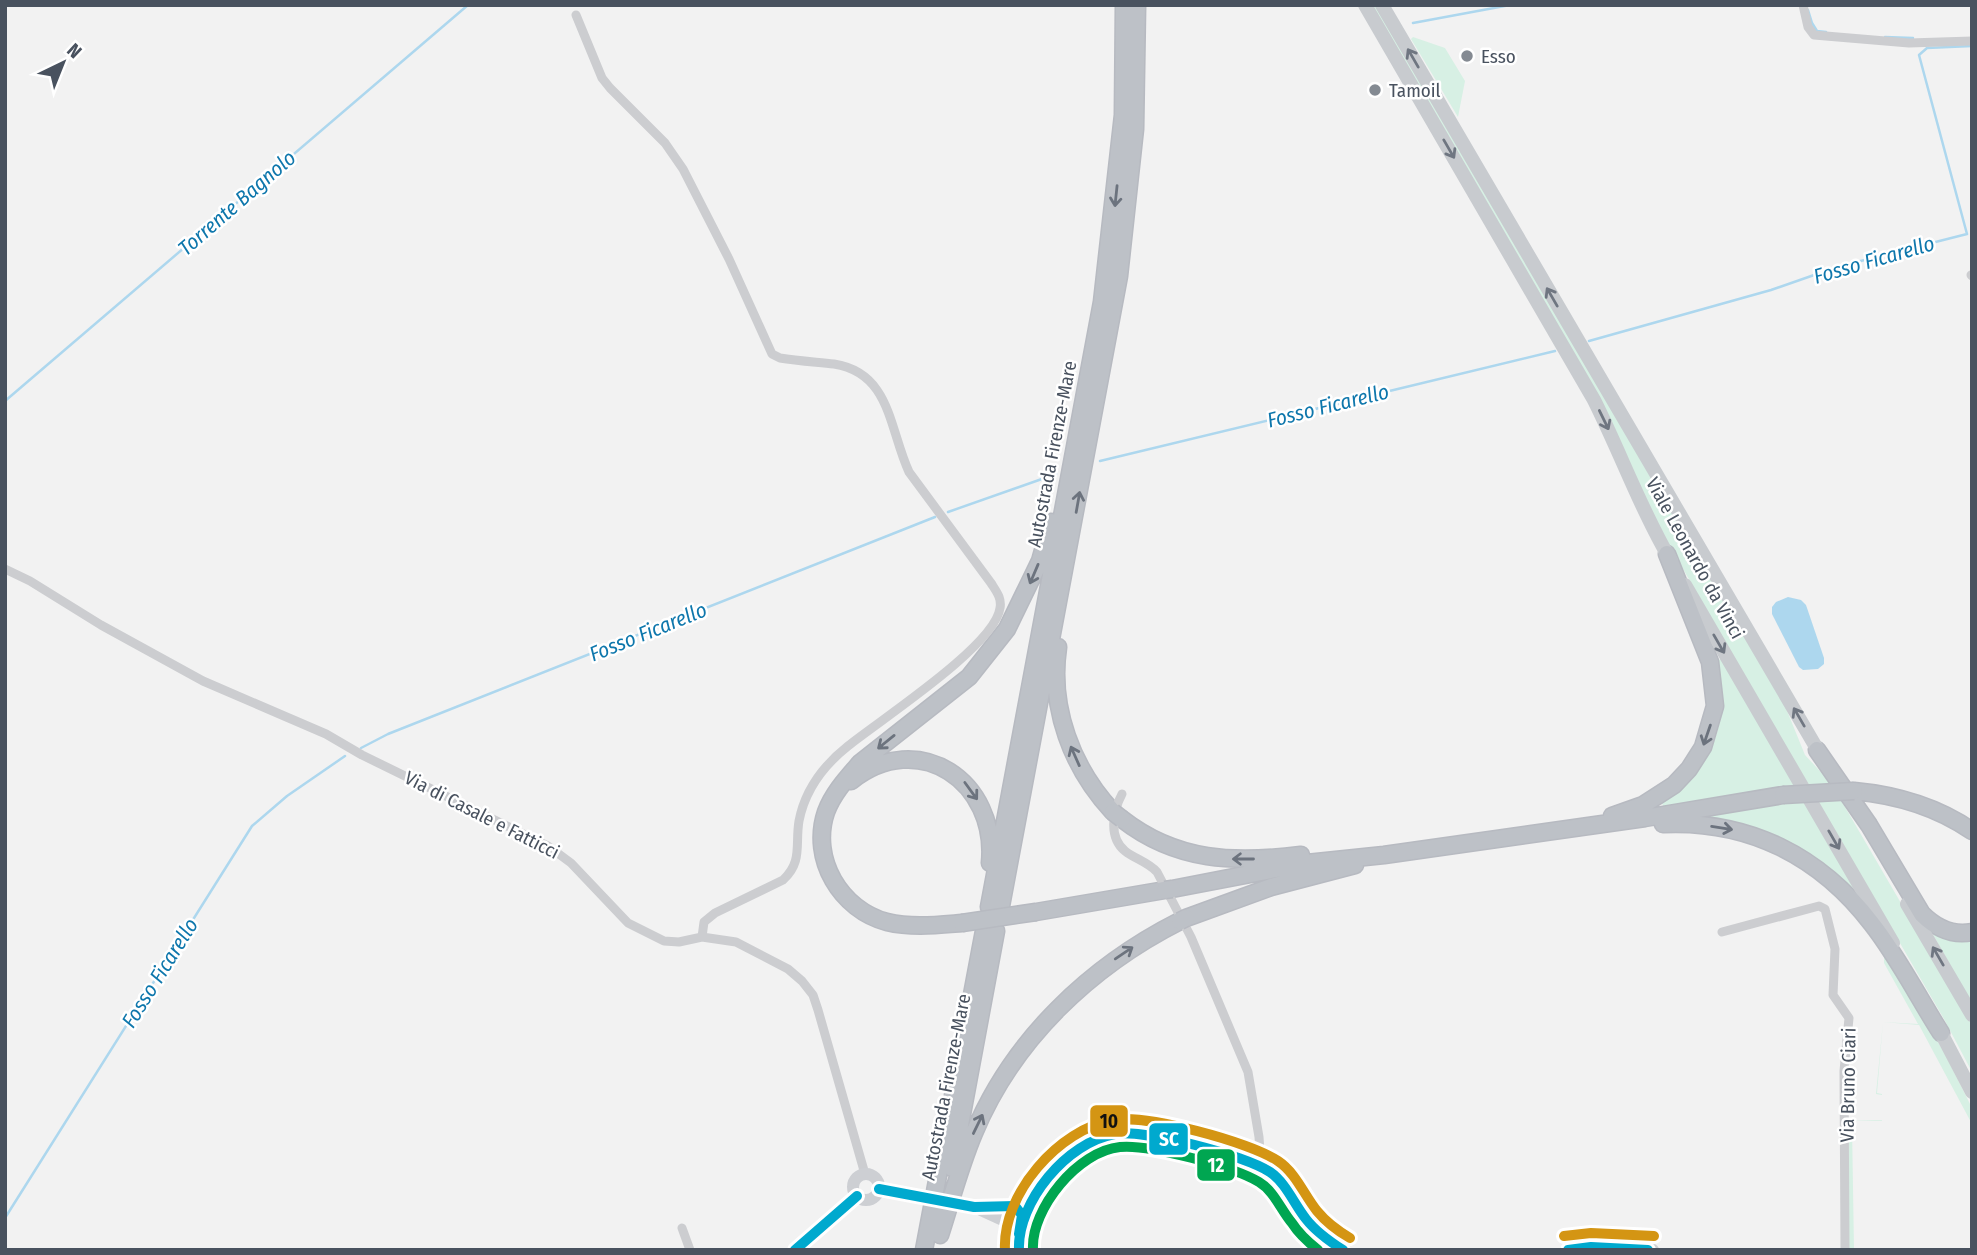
<svg xmlns="http://www.w3.org/2000/svg" width="1977" height="1255" viewBox="0 0 1977 1255" font-family="'Fira Sans Condensed',sans-serif">
  <style>
    .green { fill: #d7f0e4 }
    .water { fill: #add7ee }
    .lines { fill: none; stroke-linecap: round; stroke-linejoin: round }
    .stream { stroke: #add7ee; stroke-width: 2.5 }
    .highway-casing { stroke: #b7bac1; stroke-width: 19 }
    .street { stroke: #cccdd0; stroke-width: 9 }
    .secondary { stroke: #cdcfd3; stroke-width: 12 }
    .primary { stroke: #c8cbcf; stroke-width: 14 }
    .highway { stroke: #bdc1c7; stroke-width: 16 }
    .highway-bridge-casing { stroke: #b7bac1; stroke-width: 19; stroke-linecap: butt }
    .secondary-bridge { stroke: #cdcfd3; stroke-width: 12 }
    .highway-bridge { stroke: #bdc1c7; stroke-width: 16 }
    .bus-1-casing { stroke: #fff; stroke-width: 16 }
    .bus-2-casing { stroke: #fff; stroke-width: 16 }
    .bus-3-casing { stroke: #fff; stroke-width: 16 }
    .bus-1 { stroke: #00a9ce; stroke-width: 10 }
    .bus-2 { stroke: #00a651; stroke-width: 10 }
    .bus-3 { stroke: #d49513; stroke-width: 10 }
    .oneway { stroke: #6f7681 }
    .oneway2 { stroke: #6c737e }
    .poi-dot { fill: #848a92; stroke: #fff; stroke-width: 2.5 }
    .labels { text-anchor: middle; dominant-baseline: central; stroke-width: 5; stroke-linejoin: round; paint-order: stroke }
    .poi-label { font-size: 19px; fill: #49525f; stroke: #fff; text-anchor: start }
    .street-label { font-size: 19px; fill: #49525f; stroke: #fff }
    .water-label { font-size: 21px; font-style: italic; fill: #0e77ac; stroke: #fff }
    .line-badge { stroke: #fff; stroke-width: 2.5 }
    .badge-label { font-size: 19px; text-anchor: middle; font-weight: bold; fill: #fff }
    .pale-badge-label { font-size: 19px; text-anchor: middle; font-weight: bold; fill: #111 }
  </style>
  <rect width="100%" height="100%" fill="#f2f2f2"/>
  <path class="green" d="M 1372,5 L 1375,5 L 1781,696 L 1805,755 L 1831,783 L 1972,1025 L 1972,1072 L 1944,1019 L 1661,531 Z
    M 1413,37 L 1445,48 L 1465,81 L 1458,117 L 1411,39 Z
    M 1721,659 L 1866,908 L 1840,881 L 1706,822 L 1709,816 L 1781,802 L 1664,809 L 1662,803 C 1693,784 1719,748 1721,710 C 1721,694 1717,677 1715,661 Z
    M 1926,922 L 1972,936 L 1972,1004 Z
    M 1884,949 L 1945,1054 L 1972,1108 L 1972,1124 L 1919,1025 L 1883,1022 L 1877,1093 L 1882,1094 L 1882,1121 L 1855,1121 L 1852,1125 L 1854,1250 L 1848,1250 L 1849,1121 L 1882,1120 L 1882,1095 L 1876,1094 L 1883,1022 L 1918,1024 L 1884,963 Z"/>
  <path class="water" d="M 1788,597 L 1801,600 L 1806,605 L 1824,658 L 1824,664 L 1818,669 L 1803,670 L 1799,667 L 1772,614 L 1772,607 L 1776,602 Z"/>
  <g class="lines">
    <path class="stream" d="M 1808,10 L 1812,23 L 1817,31 L 1826,32
      M 1413,23 L 1510,5
      M 1885,37 L 1913,38
      M 1589,341 L 1771,290 L 1837,267 L 1967,234 L 1919,55 L 1927,48 L 1972,46
      M 5,401 L 468,5
      M 1100,461 L 1555,351
      M 948,512 L 1056,474
      M 361,748 L 388,734 L 935,517
      M 5,1218 L 252,826 L 287,796 L 345,756"/>
    <g class="highway-casing">
      <path id="highway" d="M 1058,647 C 1049,708 1072,768 1113,812
        M 1817,750 L 1869,825 L 1922,914 C 1936,928 1952,936 1972,932
        M 851,781 C 919,727 998,782 990,863
        M 1854,791 C 1897,795 1936,806 1972,831
        M 1612,816 L 1643,805 L 1674,785 L 1689,769 L 1703,747 L 1715,706 L 1710,662 L 1667,554
        M 1122,819 C 1177,862 1235,863 1301,855
        M 1663,824 C 1749,820 1820,856 1872,924 C 1898,957 1918,997 1941,1033
        M 1172,889 L 1307,863 L 1384,855 L 1645,818 L 1783,795
        M 1001,906 L 1119,276 L 1135,129 L 1137,5
        M 989,907 L 1102,302 L 1123,115 L 1124,5
        M 1036,912 L 1165,890
        M 1186,918 L 1271,887 L 1355,865
        M 962,923 C 937,925 912,928 887,922 C 841,910 810,859 826,812 C 833,793 847,778 860,763 L 969,677 L 1007,629 L 1040,561 L 1051,522
        M 952,1168 L 996,931
        M 940,1235 C 951,1201 960,1166 974,1133 C 1013,1039 1091,966 1180,921
        M 924,1250 L 984,931"/>
    </g>
    <path class="street" d="M 1803,5 L 1808,27 L 1814,35 L 1909,43 L 1972,41
      M 576,15 L 602,78 L 610,88 L 665,143 L 683,169 L 729,259 L 772,354 L 780,358 C 798,361 816,362 834,364 C 891,373 889,429 909,472 L 991,583 C 996,591 1002,598 1000,608 C 995,646 880,720 848,746 C 824,765 805,790 799,821 C 795,844 803,862 783,880 L 715,913 L 704,922 L 702,937
      M 1971,275 L 1972,276
      M 5,569 L 30,581 L 101,625 L 203,681 L 326,734 L 362,755 L 548,846 L 571,863 L 628,923 L 664,941 L 679,942 L 702,937 L 736,942 L 788,969 L 802,981 L 813,995 L 818,1010 L 865,1174
      M 1122,794 C 1113,811 1108,837 1125,851 C 1135,859 1148,862 1157,872 L 1191,937 L 1248,1072 L 1259,1137 L 1261,1166
      M 1722,932 L 1819,906 L 1825,909 L 1835,949 L 1833,995 L 1849,1018 L 1844,1071 L 1845,1250
      M 682,1228 L 690,1250"/>
    <path class="secondary" d="M853 1187a13 13 0 1 1 26 0a13 13 0 1 1-26 0Z
      M 879,1189 L 914,1196
      M 1015,1206 L 1037,1189 L 1066,1160 L 1084,1146 L 1095,1140 L 1118,1133 L 1135,1133 L 1162,1139 L 1261,1166 L 1278,1180 L 1316,1230 L 1343,1250
      M 974,1207 L 1007,1208 L 1012,1205 L 1021,1210
      M 981,1210 L 1005,1221
      M 795,1250 L 857,1196
      M 1019,1250 C 1016,1227 1026,1211 1036,1191
      M 1566,1250 L 1591,1247 L 1653,1250"/>
    <path class="primary" d="M 1365,5 L 1594,400 C 1621,454 1641,510 1671,561
      M 1382,5 L 1823,759
      M 1685,585 L 1893,943
      M 1907,904 L 1972,1015
      M 1937,1025 L 1972,1092"/>
    <use href="#highway" class="highway"/>
    <g class="highway-bridge-casing">
      <path id="highway-bridge" d="M 1783,795 L 1854,791
        M 1113,812 L 1122,819
        M 1165,890 L 1172,889
        M 1180,921 L 1186,918
        M 962,923 L 1036,912"/>
    </g>
    <path class="secondary-bridge" d="M 914,1196 L 974,1207"/>
    <use href="#highway-bridge" class="highway-bridge"/>
    <g class="bus-1-casing">
      <path id="bus-1" d="M 879,1189 L 974,1207 L 1015,1206 L 1022,1215 L 1019,1234
        M 795,1250 L 857,1196
        M 1019,1250 C 1017,1202 1067,1142 1115,1134 C 1144,1129 1245,1155 1270,1172 C 1286,1183 1294,1204 1306,1219 C 1316,1232 1329,1241 1343,1250
        M 1568,1250 L 1591,1247 L 1648,1250"/>
    </g>
    <g class="bus-2-casing">
      <path id="bus-2" d="M 1033,1249 C 1031,1209 1078,1151 1120,1147 C 1149,1144 1234,1167 1259,1182 C 1274,1191 1281,1210 1292,1223 C 1299,1234 1308,1242 1318,1250"/>
    </g>
    <g class="bus-3-casing">
      <path id="bus-3" d="M 1564,1236 L 1591,1233 L 1654,1236
        M 1005,1250 C 1002,1194 1059,1129 1113,1120 C 1146,1114 1250,1142 1278,1161 C 1296,1173 1304,1195 1317,1211 C 1326,1222 1338,1231 1350,1238"/>
    </g>
    <use href="#bus-1" class="bus-1"/>
    <use href="#bus-2" class="bus-2"/>
    <use href="#bus-3" class="bus-3"/>
  </g>
  <defs><path id="oneway-shaft" d="M-6 0H5M1.5-3L5.5 0L1.5 3" fill="none" stroke-width="1.6" stroke-linecap="round" stroke-linejoin="round" transform="scale(1.75)"/></defs>
  <g class="oneway">
    <use href="#oneway-shaft" transform="translate(1413 58) rotate(-120)"/>
    <use href="#oneway-shaft" transform="translate(1449 149) rotate(60)"/>
    <use href="#oneway-shaft" transform="translate(1552 297) rotate(-120)"/>
    <use href="#oneway-shaft" transform="translate(1604 420) rotate(64)"/>
    <use href="#oneway-shaft" transform="translate(1719 644) rotate(60)"/>
    <use href="#oneway-shaft" transform="translate(1799 717) rotate(-120)"/>
    <use href="#oneway-shaft" transform="translate(1834 840) rotate(60)"/>
    <use href="#oneway-shaft" transform="translate(1938 956) rotate(-120)"/>
  </g>
  <g class="oneway2">
    <use href="#oneway-shaft" transform="translate(1116 196) rotate(96)"/>
    <use href="#oneway-shaft" transform="translate(1078 502) rotate(-80)"/>
    <use href="#oneway-shaft" transform="translate(1034 574) rotate(113)"/>
    <use href="#oneway-shaft" transform="translate(1707 735) rotate(109)"/>
    <use href="#oneway-shaft" transform="translate(886 742) rotate(141)"/>
    <use href="#oneway-shaft" transform="translate(1075 756) rotate(-114)"/>
    <use href="#oneway-shaft" transform="translate(971 791) rotate(54)"/>
    <use href="#oneway-shaft" transform="translate(1722 828) rotate(9)"/>
    <use href="#oneway-shaft" transform="translate(1243 859) rotate(-180)"/>
    <use href="#oneway-shaft" transform="translate(1124 953) rotate(-34)"/>
    <use href="#oneway-shaft" transform="translate(978 1124) rotate(-64)"/>
  </g>
  <g class="poi-dot">
    <circle cx="1467" cy="56" r="7"/>
    <circle cx="1375" cy="90" r="7"/>
  </g>
  <g class="labels">
    <g class="poi-label">
      <text x="1481" y="56">Esso</text>
      <text x="1389" y="90">Tamoil</text>
    </g>
    <g class="street-label">
      <text transform="translate(1052 454) rotate(-79)">Autostrada Firenze-Mare</text>
      <text transform="translate(1695 558) rotate(61)">Viale Leonardo da Vinci</text>
      <text transform="translate(482 815) rotate(27)">Via di Casale e Fatticci</text>
      <text transform="translate(1848 1085) rotate(-89)">Via Bruno Ciari</text>
      <text transform="translate(946 1087) rotate(-79)">Autostrada Firenze-Mare</text>
    </g>
    <g class="water-label">
      <text transform="translate(237 203) rotate(-41)">Torrente Bagnolo</text>
      <text transform="translate(1874 260) rotate(-16)">Fosso Ficarello</text>
      <text transform="translate(1328 406) rotate(-14)">Fosso Ficarello</text>
      <text transform="translate(648 632) rotate(-22)">Fosso Ficarello</text>
      <text transform="translate(160 973) rotate(-58)">Fosso Ficarello</text>
    </g>
  </g>
  <g class="line-badge">
    <rect x="1089" y="1104" width="40" height="34" rx="7" fill="#d49513"/>
    <rect x="1148" y="1122" width="41" height="34" rx="7" fill="#00a9ce"/>
    <rect x="1196" y="1148" width="40" height="34" rx="7" fill="#00a651"/>
  </g>
  <g class="badge-label">
    <text x="1169" y="1146">SC</text>
    <text x="1216" y="1172">12</text>
  </g>
  <g class="pale-badge-label">
    <text x="1109" y="1128">10</text>
  </g>
  <rect width="1977" height="1255" fill="none" stroke="#49525f" stroke-width="14"/>
  <g transform="translate(63 63) rotate(43)" stroke="#ffffff" stroke-width="5" paint-order="stroke">
  <path d="M0-5L12 26L0 18L-12 26Z" fill="#49525f"/>
  <text y="-10" font-size="19" font-weight="bold" text-anchor="middle" fill="#49525f">N</text>
  </g>
</svg>
